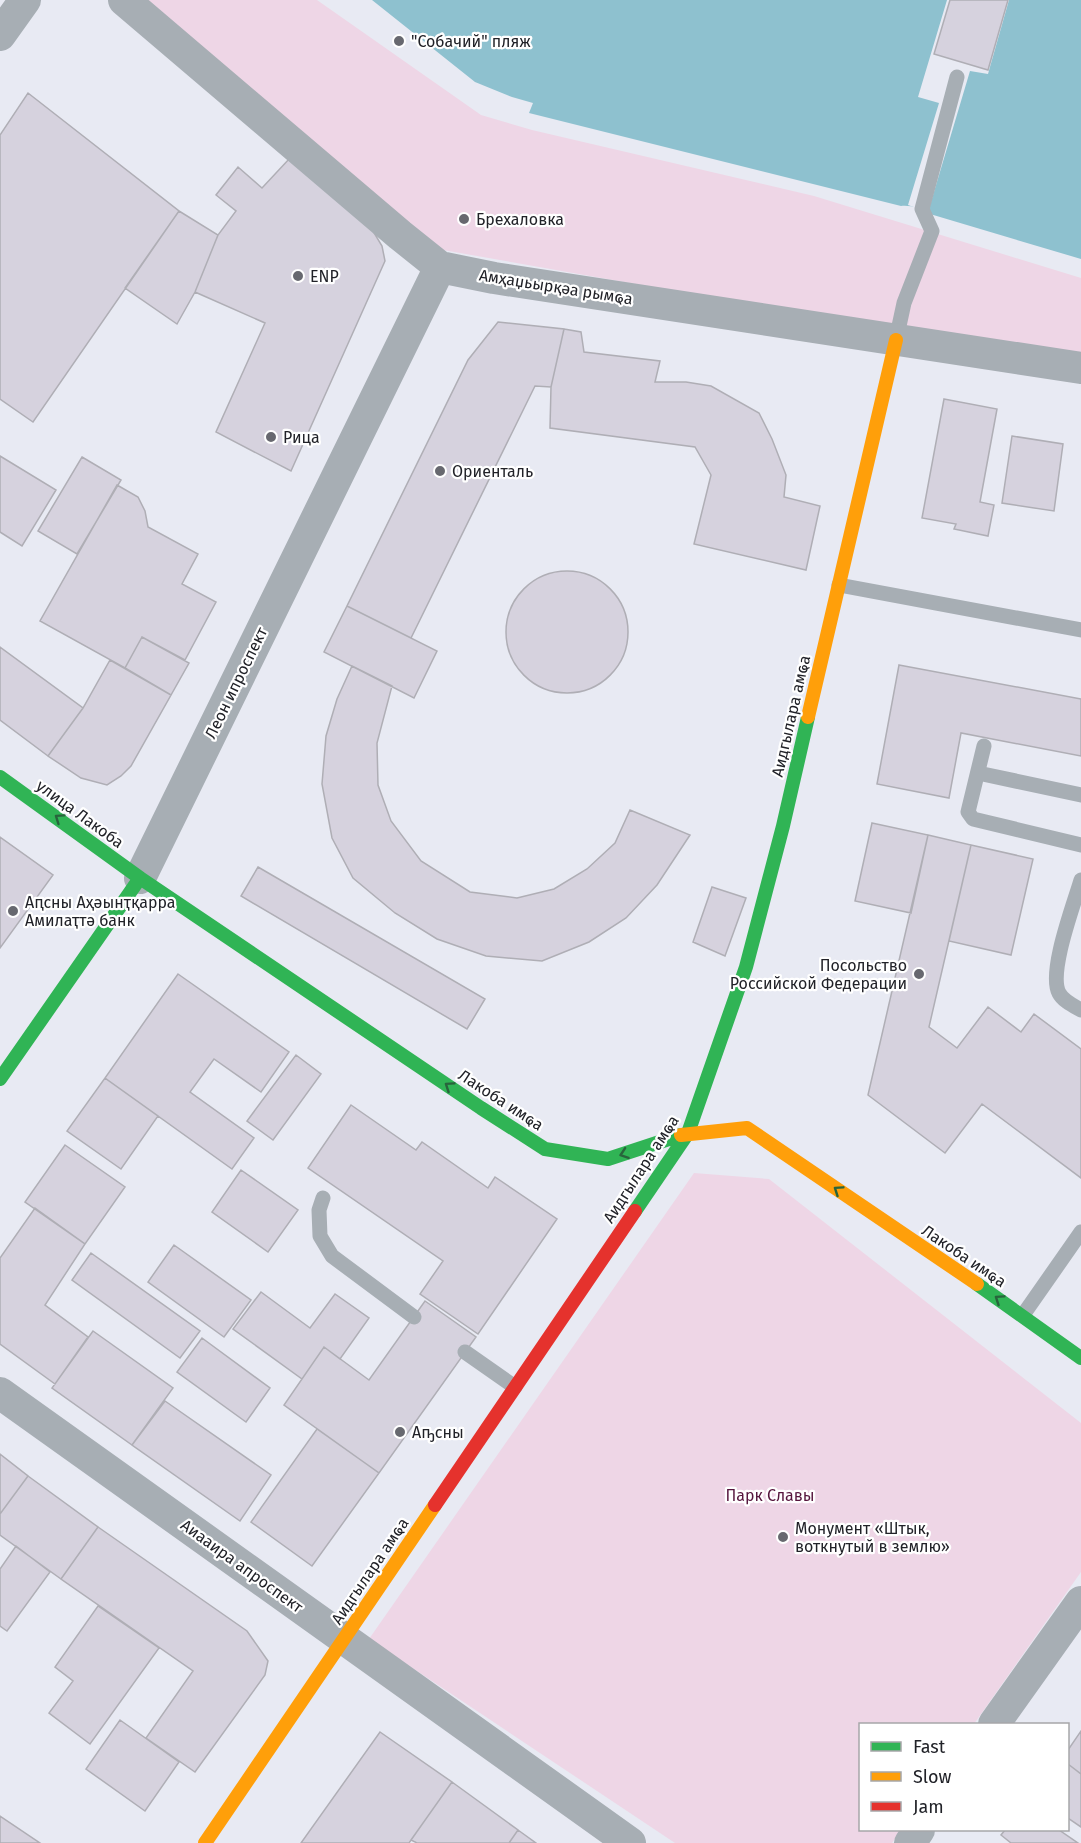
<svg xmlns="http://www.w3.org/2000/svg" width="1081" height="1843" viewBox="0 0 1081 1843" font-family="'Fira Sans',sans-serif">
  <style>
    .green { fill: #eed6e6 }
    .water { fill: #8ec1cf }
    .pier { fill: #e8eaf3 }
    .building { fill: #d6d2de; stroke: #afaeb5; stroke-width: 1.5 }
    .lines { fill: none; stroke-linecap: round; stroke-linejoin: round }
    .lane { stroke: #a7aeb4; stroke-width: 15 }
    .street { stroke: #a7aeb4; stroke-width: 32 }
    .fast { stroke: #30b455; stroke-width: 14 }
    .slow { stroke: #ff9f0a; stroke-width: 14 }
    .jam { stroke: #e5322d; stroke-width: 14 }
    .oneway { stroke: #28643c }
    .poi-dot { fill: #67686f; stroke: #fff; stroke-width: 2 }
    .labels { text-anchor: middle; dominant-baseline: central; stroke-width: 4.5; stroke-linejoin: round; paint-order: stroke }
    .poi-label { font-size: 16px; fill: #212228; stroke: #fff; text-anchor: start }
    .street-label { font-size: 16px; fill: #212228; stroke: #fff }
    .park-label { font-size: 16px; fill: #55153d; stroke: #fff }
  </style>
  <rect width="100%" height="100%" fill="#e8eaf3"/>
  <path class="green" d="M 144,0 L 317,0 L 481,115 L 532,130 L 814,196 L 1081,278 L 1081,363 L 415,245 Z
    M 694,1173 L 769,1179 L 1081,1423 L 1081,1572 L 974,1724 L 860,1724 L 860,1830 L 901,1830 L 892,1843 L 675,1843 L 369,1639 Z"/>
  <path class="water" d="M 372,0 L 1081,0 L 1081,259 L 930,214 C 923,208 910,205 901,206 L 529,113 L 533,103 L 512,97 L 475,82 Z"/>
  <path class="pier" d="M 947,0 L 1009,0 L 988,74 L 970,71 L 928,212 L 908,205 L 939,103 L 918,97 Z"/>
  <path class="building" d="M 950,0 L 1008,0 L 988,70 L 934,54 Z
    M 28,93 L 179,211 L 33,422 L 0,399 L 0,135 Z
    M 290,158 L 373,231 L 382,246 L 385,261 L 291,471 L 216,432 L 265,323 L 195,292 L 218,235 L 236,211 L 216,195 L 238,167 L 262,188 Z
    M 179,211 L 218,235 L 195,292 L 177,324 L 125,288 Z
    M 498,322 L 564,329 L 551,387 L 535,386 L 411,638 L 347,606 L 468,360 Z
    M 564,329 L 581,332 L 584,352 L 660,361 L 655,382 L 686,382 L 711,386 L 759,413 L 772,439 L 786,475 L 784,497 L 820,506 L 806,570 L 694,544 L 711,475 L 695,447 L 550,428 L 551,387 Z
    M 944,399 L 997,409 L 980,502 L 994,505 L 988,536 L 954,529 L 956,524 L 922,518 Z
    M 1012,436 L 1063,444 L 1054,511 L 1002,503 Z
    M 0,456 L 56,490 L 22,546 L 0,532 Z
    M 82,457 L 121,480 L 77,554 L 38,531 Z
    M 117,485 L 138,497 L 145,511 L 148,527 L 198,554 L 182,584 L 216,602 L 185,660 L 142,637 L 125,668 L 40,621 Z
    M506 632a61 61 0 1 1 122 0a61 61 0 1 1-122 0Z
    M 347,606 L 437,651 L 414,698 L 324,652 Z
    M 142,637 L 189,663 L 171,695 L 125,668 Z
    M 0,647 L 83,708 L 48,756 L 0,720 Z
    M 110,660 L 171,695 L 131,766 L 121,776 L 107,785 L 81,778 L 48,756 L 83,708 Z
    M 899,665 L 1081,699 L 1081,756 L 961,733 L 949,798 L 877,784 Z
    M 352,666 L 392,686 L 377,743 L 378,785 L 391,821 L 421,861 L 470,892 L 517,898 L 554,889 L 587,869 L 615,843 L 630,810 L 690,835 L 657,885 L 626,918 L 589,942 L 542,961 L 486,956 L 437,939 L 395,913 L 353,878 L 332,838 L 322,784 L 326,736 L 337,699 Z
    M 872,823 L 928,835 L 911,913 L 855,901 Z
    M 928,835 L 971,845 L 929,1027 L 957,1048 L 988,1007 L 1021,1032 L 1034,1014 L 1081,1049 L 1081,1178 L 982,1104 L 945,1153 L 868,1095 Z
    M 0,837 L 53,875 L 0,948 Z
    M 971,845 L 1033,859 L 1011,955 L 949,941 Z
    M 258,867 L 485,999 L 467,1029 L 241,896 Z
    M 712,887 L 746,898 L 725,956 L 693,942 Z
    M 178,974 L 289,1052 L 261,1092 L 214,1059 L 190,1092 L 254,1138 L 232,1169 L 105,1078 Z
    M 296,1055 L 321,1074 L 273,1140 L 247,1121 Z
    M 105,1078 L 158,1116 L 121,1169 L 67,1131 Z
    M 351,1105 L 416,1150 L 422,1142 L 488,1188 L 495,1177 L 557,1219 L 478,1334 L 420,1294 L 443,1261 L 308,1168 Z
    M 65,1145 L 125,1187 L 85,1244 L 25,1202 Z
    M 241,1170 L 298,1210 L 268,1252 L 212,1212 Z
    M 35,1208 L 85,1244 L 45,1305 L 88,1337 L 55,1384 L 0,1344 L 0,1258 Z
    M 174,1245 L 251,1300 L 224,1337 L 148,1282 Z
    M 91,1253 L 200,1331 L 180,1358 L 72,1280 Z
    M 261,1292 L 310,1328 L 335,1294 L 369,1318 L 340,1359 L 324,1347 L 302,1379 L 233,1329 Z
    M 425,1301 L 476,1337 L 379,1473 L 284,1405 L 324,1347 L 369,1380 Z
    M 93,1331 L 173,1388 L 132,1445 L 52,1388 Z
    M 202,1338 L 270,1388 L 246,1422 L 177,1372 Z
    M 165,1401 L 271,1475 L 240,1521 L 132,1445 Z
    M 317,1429 L 379,1473 L 312,1566 L 251,1522 Z
    M 0,1454 L 28,1476 L 0,1514 Z
    M 28,1476 L 98,1527 L 61,1579 L 0,1535 L 0,1514 Z
    M 98,1527 L 247,1631 L 268,1661 L 265,1675 L 195,1772 L 146,1738 L 193,1671 L 61,1579 Z
    M 16,1546 L 50,1572 L 7,1631 L 0,1626 L 0,1569 Z
    M 98,1606 L 159,1648 L 90,1744 L 49,1713 L 73,1681 L 55,1667 Z
    M 120,1720 L 179,1762 L 145,1811 L 86,1769 Z
    M 1081,1731 L 1081,1774 L 1068,1764 L 1068,1750 Z
    M 380,1732 L 452,1782 L 409,1843 L 301,1843 Z
    M 1068,1764 L 1081,1774 L 1081,1827 L 1068,1818 Z
    M 452,1782 L 518,1830 L 509,1843 L 417,1843 L 411,1840 Z
    M 0,1816 L 40,1843 L 0,1843 Z
    M 518,1830 L 536,1843 L 509,1843 Z
    M 1005,1830 L 1059,1830 L 1078,1843 L 1011,1843 L 1001,1835 Z"/>
  <g class="lines">
    <path class="lane" d="M 896,340 L 904,303 L 932,231 L 922,209 L 957,77
      M 839,585 L 1081,630
      M 984,746 L 968,812 L 973,819 L 1081,845
      M 978,773 L 1081,795
      M 1081,880 C 1074,904 1048,972 1059,993 C 1063,1001 1074,1006 1081,1010
      M 323,1198 L 319,1210 L 320,1236 L 332,1256 L 414,1317
      M 1023,1315 L 1081,1232
      M 465,1352 L 515,1387"/>
    <path class="street" d="M 124,0 L 400,235 L 440,267 L 494,278 L 1081,368
      M 0,35 L 25,0
      M 140,878 L 440,267
      M 0,1393 L 630,1843
      M 994,1724 L 1081,1602
      M 910,1843 L 919,1830"/>
    <path class="fast" d="M 0,777 L 140,878 L 0,1079
      M 140,878 L 481,1108 L 545,1149 L 608,1159 L 681,1135
      M 635,1211 L 688,1133 L 746,967 L 783,826 L 808,717
      M 977,1284 L 1081,1358"/>
    <path class="slow" d="M 808,717 L 896,340
      M 681,1135 L 747,1128 L 977,1284
      M 205,1843 L 435,1505"/>
    <path class="jam" d="M 435,1505 L 635,1211"/>
  </g>
  <defs><path id="oneway-chevron" d="M-2-3.5L2.5 0L-2 3.5" fill="none" stroke-width="1.6" stroke-linecap="round" stroke-linejoin="round" transform="scale(1.5)"/></defs>
  <g class="oneway">
    <use href="#oneway-chevron" transform="translate(59 818) rotate(-145)"/>
    <use href="#oneway-chevron" transform="translate(449 1086) rotate(-146)"/>
    <use href="#oneway-chevron" transform="translate(624 1154) rotate(161)"/>
    <use href="#oneway-chevron" transform="translate(838 1190) rotate(-146)"/>
    <use href="#oneway-chevron" transform="translate(999 1299) rotate(-146)"/>
  </g>
  <g class="poi-dot">
    <circle cx="399" cy="41" r="6"/>
    <circle cx="464" cy="219" r="6"/>
    <circle cx="298" cy="276" r="6"/>
    <circle cx="271" cy="437" r="6"/>
    <circle cx="440" cy="471" r="6"/>
    <circle cx="13" cy="911" r="6"/>
    <circle cx="919" cy="974" r="6"/>
    <circle cx="400" cy="1432" r="6"/>
    <circle cx="783" cy="1537" r="6"/>
  </g>
  <g class="labels">
    <g class="poi-label">
      <text x="411" y="41">"Собачий" пляж</text>
      <text x="476" y="219">Брехаловка</text>
      <text x="310" y="276">ENP</text>
      <text x="283" y="437">Рица</text>
      <text x="452" y="471">Ориенталь</text>
      <text x="25" y="902">Аԥсны Аҳәынҭқарра<tspan x="25" dy="18">Амилаҭтә банк</tspan></text>
      <text x="907" y="965" text-anchor="end">Посольство<tspan x="907" dy="18">Российской Федерации</tspan></text>
      <text x="412" y="1432">Аҧсны</text>
      <text x="795" y="1528">Монумент «Штык,<tspan x="795" dy="18">воткнутый в землю»</tspan></text>
    </g>
    <g class="street-label">
      <text transform="translate(556 287) rotate(9)">Амҳаџьырқәа рымҩа</text>
      <text transform="translate(236 683) rotate(-64)">Леон ипроспект</text>
      <text transform="translate(791 716) rotate(-77)">Аидгылара амҩа</text>
      <text transform="translate(80 814) rotate(36)">улица Лакоба</text>
      <text transform="translate(501 1100) rotate(33)">Лакоба имҩа</text>
      <text transform="translate(641 1169) rotate(-57)">Аидгылара амҩа</text>
      <text transform="translate(964 1256) rotate(34)">Лакоба имҩа</text>
      <text transform="translate(242 1566) rotate(36)">Аиааира апроспект</text>
      <text transform="translate(370 1571) rotate(-56)">Аидгылара амҩа</text>
    </g>
    <g class="park-label">
      <text x="770" y="1495">Парк Славы</text>
    </g>
  </g>
  <rect x="859" y="1723" width="210" height="108" fill="#ffffff" stroke="#a6a7a9" stroke-width="1.5"/>
  <rect x="871" y="1742" width="30" height="9" fill="#30b455" stroke="#a6a7a9" stroke-width="1.5"/>
  <text x="913" y="1753" font-size="18" fill="#212228">Fast</text>
  <rect x="871" y="1772" width="30" height="9" fill="#ff9f0a" stroke="#a6a7a9" stroke-width="1.5"/>
  <text x="913" y="1783" font-size="18" fill="#212228">Slow</text>
  <rect x="871" y="1802" width="30" height="9" fill="#e5322d" stroke="#a6a7a9" stroke-width="1.5"/>
  <text x="913" y="1813" font-size="18" fill="#212228">Jam</text>
</svg>
